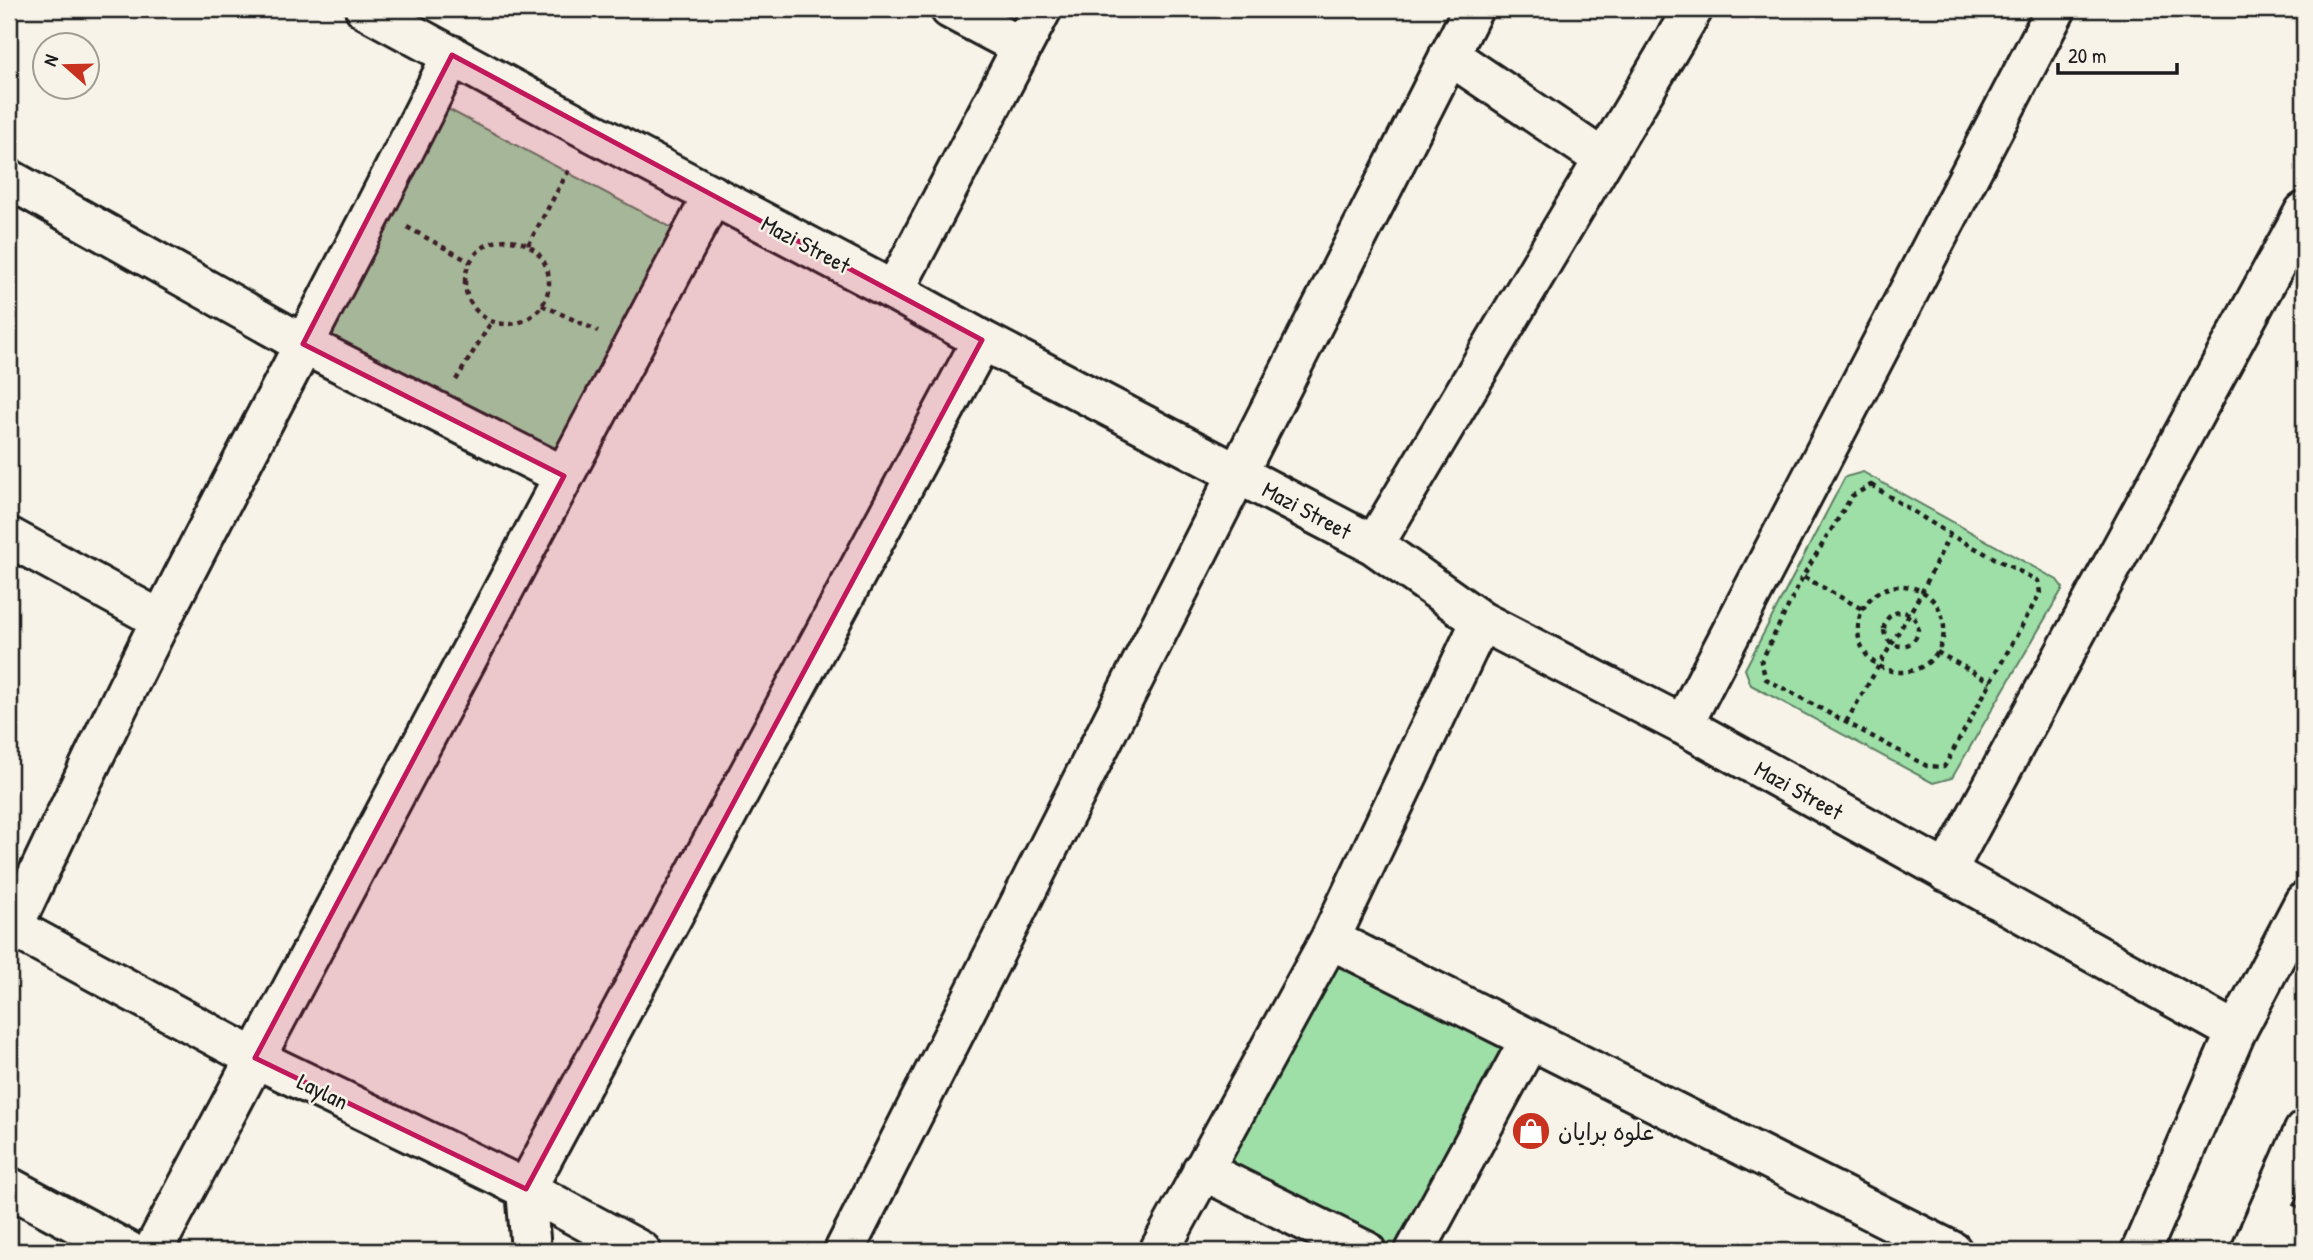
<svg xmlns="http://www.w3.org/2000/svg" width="2313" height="1260" viewBox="0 0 2313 1260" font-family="'Patrick Hand','Playpen Sans Arabic',sans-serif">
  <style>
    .green { fill: #9edfa8; stroke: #5d7e62; stroke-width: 2 }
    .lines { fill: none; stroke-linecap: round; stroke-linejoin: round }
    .minor-casing { stroke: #1c1c1c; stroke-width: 44 }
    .major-casing { stroke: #1c1c1c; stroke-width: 44 }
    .path { stroke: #1c1c1c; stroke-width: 4.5; stroke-dasharray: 5 5; stroke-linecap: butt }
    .minor { stroke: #f7f3e8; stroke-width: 38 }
    .major { stroke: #f7f3e8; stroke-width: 38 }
    .marked { fill: #c2185b; fill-opacity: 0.2; stroke: #c2185b; stroke-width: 5; stroke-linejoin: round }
    .labels { text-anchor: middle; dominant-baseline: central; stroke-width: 5; stroke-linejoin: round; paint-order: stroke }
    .street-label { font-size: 23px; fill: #1c1c1c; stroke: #f7f3e8 }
    .poi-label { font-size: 23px; fill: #1c1c1c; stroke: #f7f3e8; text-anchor: start }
  </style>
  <rect width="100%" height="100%" fill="#f7f3e8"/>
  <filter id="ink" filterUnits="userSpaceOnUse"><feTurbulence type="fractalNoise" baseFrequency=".0143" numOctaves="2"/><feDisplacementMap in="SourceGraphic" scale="14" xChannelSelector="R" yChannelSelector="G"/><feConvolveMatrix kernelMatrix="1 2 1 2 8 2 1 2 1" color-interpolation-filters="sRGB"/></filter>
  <g filter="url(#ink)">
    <path class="green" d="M 448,109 L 674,229 L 552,459 L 326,338 Z
      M 1863,472 L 2057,580 L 2063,588 L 1952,778 L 1933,783 L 1751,685 L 1745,669 L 1845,477 Z
      M 1337,966 L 1509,1050 L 1399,1251 L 1230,1161 Z"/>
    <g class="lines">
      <g class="minor-casing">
        <path id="minor" d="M 365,9 L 590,131 L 894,291 L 982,340 L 1374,545 L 1481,621 L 1683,725 L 2236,1032
          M 950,9 L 1022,47
          M 1449,55 L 1603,159
          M 9,179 L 303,344 L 564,476
          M 894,291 L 1042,9
          M 9,537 L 161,620
          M 1374,545 L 1693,9
          M 1683,725 L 2056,9
          M 1946,872 L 2304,212
          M 9,925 L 255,1058 L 526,1189 L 641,1251
          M 13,927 C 62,824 110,720 162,618 C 257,430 359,244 452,55
          M 1330,939 L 1952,1251
          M 1202,1170 L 1366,1251
          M 9,1187 L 128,1251
          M 2267,1215 L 2304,1232
          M 153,1251 L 713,195
          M 531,1251 L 526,1189 L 982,340
          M 844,1251 L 1473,9
          M 1159,1251 L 1330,939 L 1481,621
          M 1415,1251 L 1530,1039
          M 2141,1251 L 2236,1032 L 2304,902"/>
      </g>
      <g class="major-casing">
        <path id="major" d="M 2251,1251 L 2304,1131"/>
      </g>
      <path class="path" d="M 407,227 L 470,262
        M465 282a42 42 0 1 1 84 0a42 42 0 1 1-84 0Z
        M 528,245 L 571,166
        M 542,305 L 598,331
        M 456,380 L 492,321
        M 1871,485 L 1954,537 L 2038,581 L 2040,593 L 1944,767 L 1927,766 L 1766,679 L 1761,662 L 1803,576 L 1852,496 Z
        M 1804,577 L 1862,609
        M1858 629a43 43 0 1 1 86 0a43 43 0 1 1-86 0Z
        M1884 629a17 17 0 1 1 34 0a17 17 0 1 1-34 0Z
        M 1937,652 L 1991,682
        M 1846,722 L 1922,592 L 1950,534"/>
      <use href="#minor" class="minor"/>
      <use href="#major" class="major"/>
    </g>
  </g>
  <path class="marked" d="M 452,55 L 982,340 L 526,1189 L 255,1058 L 564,476 L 303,344 Z"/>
  <defs>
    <g id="shop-disc" transform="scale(2.0125)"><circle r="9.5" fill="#c8321e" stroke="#f7f3e8"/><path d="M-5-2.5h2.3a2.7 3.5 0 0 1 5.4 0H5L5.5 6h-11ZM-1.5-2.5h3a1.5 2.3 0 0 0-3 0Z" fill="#fff"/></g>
  </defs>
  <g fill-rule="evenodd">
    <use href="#shop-disc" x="1531" y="1131"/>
  </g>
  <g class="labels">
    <g class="street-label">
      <text transform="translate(806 244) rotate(28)">Mazi Street</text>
      <text transform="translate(1307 510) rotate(28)">Mazi Street</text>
      <text transform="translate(1799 790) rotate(29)">Mazi Street</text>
      <text transform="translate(323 1091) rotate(26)">Laylan</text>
    </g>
    <g class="poi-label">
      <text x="1558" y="1131">علوه برايان</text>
    </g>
  </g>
  <rect width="2313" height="1260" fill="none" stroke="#f7f3e8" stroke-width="35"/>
  <rect x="18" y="18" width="2278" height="1225" fill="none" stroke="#1c1c1c" stroke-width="2.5" filter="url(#ink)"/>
  <g transform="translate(66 66) rotate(290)"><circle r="33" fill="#f7f3e8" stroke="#9f9d96" stroke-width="2"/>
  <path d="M0-5L12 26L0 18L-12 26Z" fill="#c8321e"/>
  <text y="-10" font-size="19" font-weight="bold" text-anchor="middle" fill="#1c1c1c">N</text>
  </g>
  <path d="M2058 63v10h119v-10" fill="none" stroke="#1c1c1c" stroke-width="3.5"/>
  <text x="2068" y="63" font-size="21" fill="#1c1c1c" stroke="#f7f3e8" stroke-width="5" paint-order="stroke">20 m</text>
</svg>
